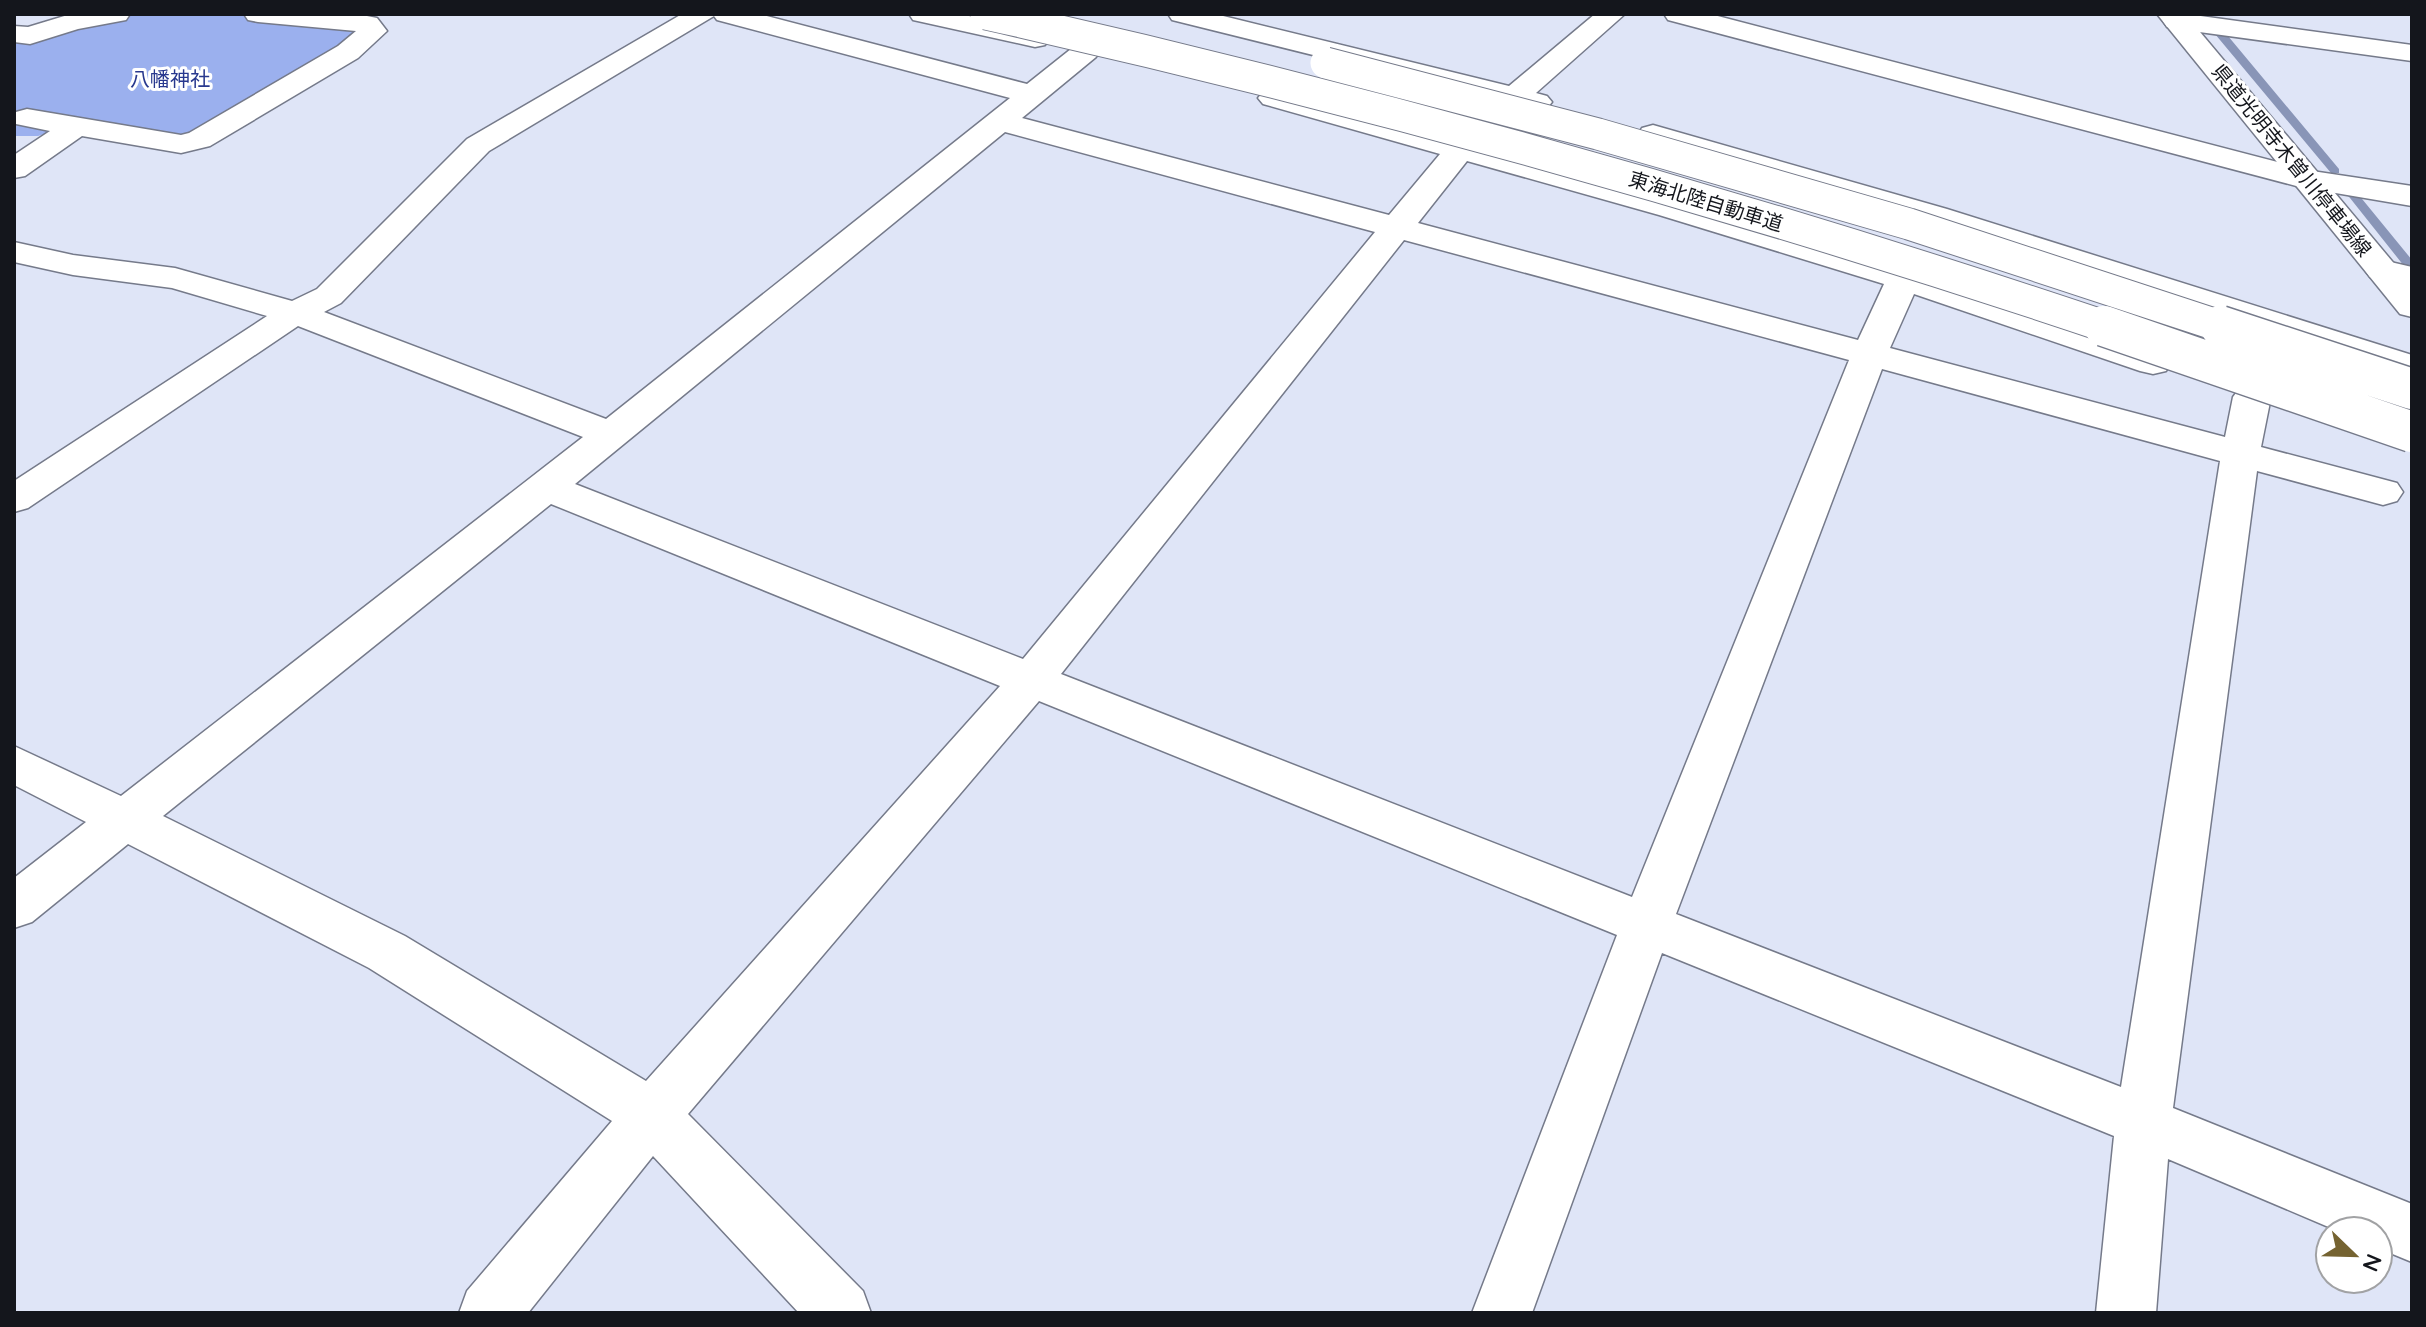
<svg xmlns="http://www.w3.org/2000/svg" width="2426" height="1327" viewBox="0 0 2426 1327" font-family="Quicksand,'Noto Sans JP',sans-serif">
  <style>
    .green { fill: #9bb0ee }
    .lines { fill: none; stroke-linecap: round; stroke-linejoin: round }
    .stream { fill: #8995b7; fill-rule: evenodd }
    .minor-casing { stroke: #757a8a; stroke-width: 3 }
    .major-casing { stroke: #757a8a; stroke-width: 3 }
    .minor { fill: #fff; fill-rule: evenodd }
    .major { fill: #fff; fill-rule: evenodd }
    .highway-bridge-far1-casing { stroke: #757a8a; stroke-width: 33; stroke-linecap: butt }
    .highway-bridge-casing { stroke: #757a8a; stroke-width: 43; stroke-linecap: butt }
    .highway-bridge-far1 { stroke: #fff; stroke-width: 31 }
    .highway-bridge { stroke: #fff; stroke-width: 40 }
    .labels { text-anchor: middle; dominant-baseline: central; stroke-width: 6; stroke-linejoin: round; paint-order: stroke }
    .far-park-label { font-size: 20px; fill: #28388e; stroke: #fff }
    .far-street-label { font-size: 20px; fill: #14161c; stroke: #fff }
  </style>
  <rect width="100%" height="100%" fill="#dfe5f7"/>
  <path class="green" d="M 139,14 L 274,14 L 377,31 L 181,144 L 79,123 L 38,136 L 14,136 L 14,34 Z"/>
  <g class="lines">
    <path class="stream" d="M 2215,30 L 2223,30 L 2339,169 L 2339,173 L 2331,173 L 2215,34 Z
      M 2354,193 L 2358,194 L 2412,260 L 2412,272 L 2408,271 L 2350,198 L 2348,196 Z"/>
    <g class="minor-casing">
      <path id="minor" d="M 71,14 L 130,14 L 126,20 L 78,29 L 30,44 L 14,42 L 14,26 L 28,27 Z
        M 244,14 L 367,16 L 377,18 L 387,31 L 358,58 L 210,146 L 181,153 L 82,136 L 25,176 L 14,178 L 14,155 L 50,131 L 16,124 L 14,115 L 16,112 L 27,109 L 181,135 L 189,133 L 338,46 L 356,31 L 258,22 L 248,20 Z
        M 682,14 L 759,14 L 1027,84 L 1076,45 L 1086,43 L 1096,45 L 1100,51 L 1096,57 L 1022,118 L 1389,215 L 1440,154 L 1263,104 L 1258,98 L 1263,92 L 1273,89 L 1453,139 L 1494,100 L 1172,20 L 1168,14 L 1215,14 L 1509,86 L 1595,14 L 1625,14 L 1536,93 L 1547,96 L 1552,102 L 1547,108 L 1537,111 L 1521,107 L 1481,146 C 1711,209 1939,280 2166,355 L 2171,363 L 2166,371 L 2153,374 L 2140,371 L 1914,294 L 1890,348 L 2225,437 L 2233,397 L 2239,389 L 2252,386 L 2265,389 L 2271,397 L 2261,447 L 2397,483 L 2403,492 L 2397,501 L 2383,505 L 2257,471 L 2173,1108 L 2412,1204 L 2412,1262 L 2378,1248 L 2378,1231 L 2338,1231 L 2168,1159 L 2156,1313 L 2096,1313 L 2114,1136 L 1662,953 L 1532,1313 L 1472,1313 L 1617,935 L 1039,701 L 688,1114 L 863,1291 L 871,1313 L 799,1313 L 653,1156 L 528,1313 L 459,1313 L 467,1291 L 612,1121 L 369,968 L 128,844 L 32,922 L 14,928 L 14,878 L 86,822 L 14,785 L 14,746 L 121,796 L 583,437 L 298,326 L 28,508 L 14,512 L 14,481 L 267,316 L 172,288 L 73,275 L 14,262 L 14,242 L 73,255 L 175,268 L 292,301 L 317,289 L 467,139 ZM 714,16 L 717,20 L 1010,98 L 606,419 L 324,312 L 341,303 L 489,151 ZM 1005,132 L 1375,232 L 1023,659 L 575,484 ZM 1467,161 L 1659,215 L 1884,284 L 1858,340 L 1418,223 ZM 1404,240 L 1849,360 L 1632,897 L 1061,674 ZM 1882,369 L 2220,461 L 2121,1087 L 1676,914 ZM 551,504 L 1000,686 L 646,1081 L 405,936 L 163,816 Z
        M 909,14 L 960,14 L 1045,33 L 1049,39 L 1045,45 L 1035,47 L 913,20 Z
        M 1664,14 L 1710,14 L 2312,171 L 2412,186 L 2412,206 L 2300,187 L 1668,20 Z
        M 2186,14 L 2412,45 L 2412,61 L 2177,29 L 2167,27 L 2163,21 L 2167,15 Z
        M 1653,125 L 1947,209 L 2412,355 L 2412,378 L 1925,223 L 1642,140 L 1638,134 L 1642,128 Z
        M 2382,260 L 2412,267 L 2412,287 L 2370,277 L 2365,270 L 2370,263 Z"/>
    </g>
    <g class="major-casing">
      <path id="major" d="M 2157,14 L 2185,14 L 2412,285 L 2412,317 L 2400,314 Z"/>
    </g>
    <use href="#minor" class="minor"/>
    <use href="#major" class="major"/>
    <g class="highway-bridge-far1-casing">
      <path id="highway-bridge-far1" d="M 986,14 C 1366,99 1741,204 2110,328
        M 1326,63 L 1598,134 L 1909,224 L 2226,328"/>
    </g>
    <g class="highway-bridge-casing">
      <path id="highway-bridge" d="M 2104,326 L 2412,432
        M 2220,326 L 2412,389"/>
    </g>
    <use href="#highway-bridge-far1" class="highway-bridge-far1"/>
    <use href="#highway-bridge" class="highway-bridge"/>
  </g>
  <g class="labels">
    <g class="far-park-label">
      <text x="170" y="78">八幡神社</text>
    </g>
    <g class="far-street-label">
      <text transform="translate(2292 160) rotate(51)">県道光明寺木曽川停車場線</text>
      <text transform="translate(1706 201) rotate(17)">東海北陸自動車道</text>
    </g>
  </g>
  <rect width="2426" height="1327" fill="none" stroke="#14161c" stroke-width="32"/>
  <g transform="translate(2354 1255) rotate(113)"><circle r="38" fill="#ffffff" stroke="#a1a2a4" stroke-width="2"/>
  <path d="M0-6L14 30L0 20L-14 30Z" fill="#756331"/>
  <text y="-12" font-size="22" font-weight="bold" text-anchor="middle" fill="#14161c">N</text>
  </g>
</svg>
